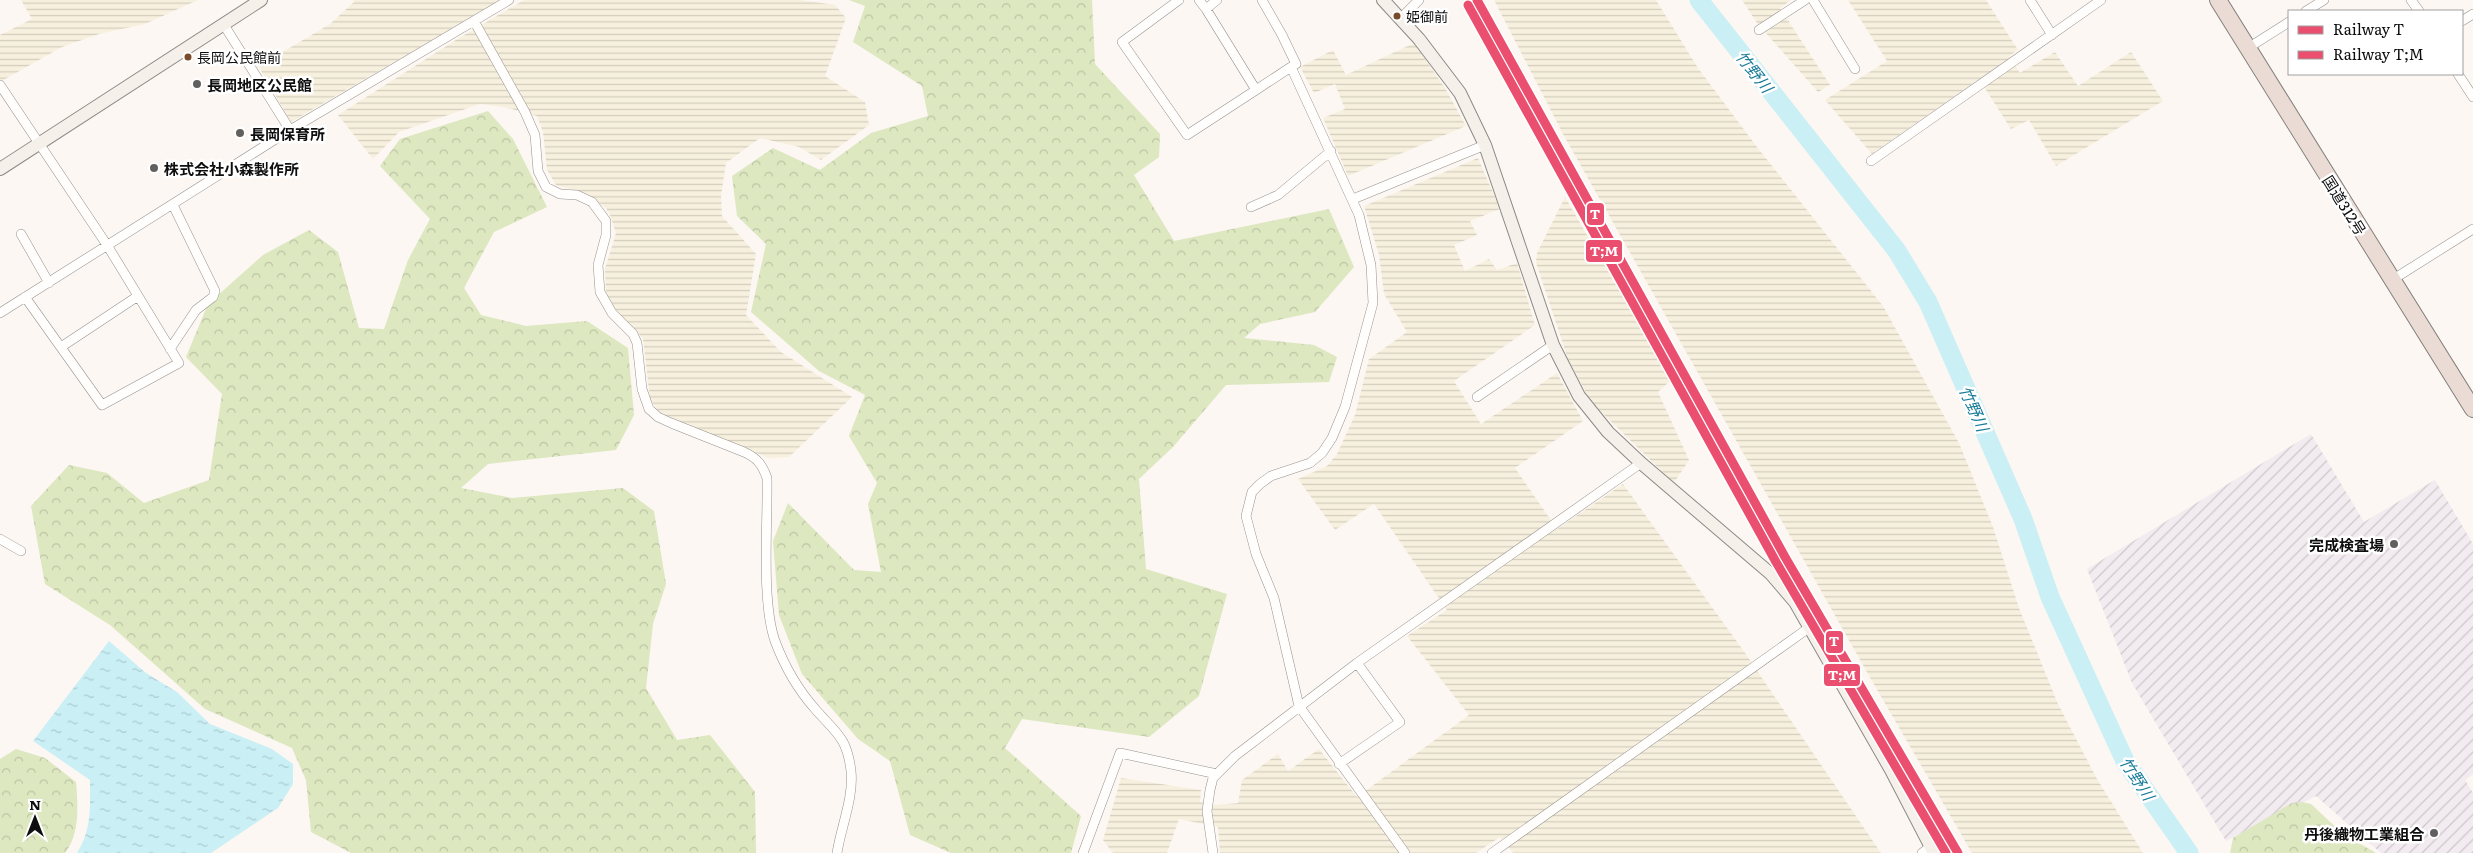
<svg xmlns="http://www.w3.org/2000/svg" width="2473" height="853" viewBox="0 0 2473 853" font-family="Literata,'Noto Sans JP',serif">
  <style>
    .industrial { fill: url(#industrial-furrows) }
    .farmland { fill: url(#farmland-rules) }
    .forest { fill: url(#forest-crowns) }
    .water { fill: url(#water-ripples) }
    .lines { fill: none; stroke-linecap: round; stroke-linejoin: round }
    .river { stroke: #caeff5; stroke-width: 19 }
    .street-casing { stroke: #959391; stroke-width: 10 }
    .secondary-casing { stroke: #8c8a87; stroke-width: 14 }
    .highway-casing { stroke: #82807e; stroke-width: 18 }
    .street { stroke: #fffefd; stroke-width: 9 }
    .secondary { stroke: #f5f1ea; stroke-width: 12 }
    .highway { stroke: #eadbd5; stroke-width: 16 }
    .rail-1-casing { stroke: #fff; stroke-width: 12 }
    .rail-2-casing { stroke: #fff; stroke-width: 12 }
    .rail-1 { stroke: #ea4f6f; stroke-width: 9 }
    .rail-2 { stroke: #ea4f6f; stroke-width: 9 }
    .bus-dot { fill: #7a4b2a; stroke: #fff; stroke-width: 2 }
    .poi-dot { fill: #61605e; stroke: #fff; stroke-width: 2 }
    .labels { text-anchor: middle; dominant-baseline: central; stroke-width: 5; stroke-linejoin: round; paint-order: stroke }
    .bus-label { font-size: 14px; fill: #0e0e0e; stroke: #fff; text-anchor: start }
    .poi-label { font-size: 15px; font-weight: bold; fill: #0e0e0e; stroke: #fff; text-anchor: start }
    .street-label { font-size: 15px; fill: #0e0e0e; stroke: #fff }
    .water-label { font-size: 16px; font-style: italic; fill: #177b99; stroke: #fff }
    .line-badge { stroke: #fff; stroke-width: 2 }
    .badge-label { font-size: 14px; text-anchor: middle; font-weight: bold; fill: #fff }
  </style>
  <defs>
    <pattern id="industrial-furrows" width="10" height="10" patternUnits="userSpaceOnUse" patternTransform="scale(1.25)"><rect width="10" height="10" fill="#f2ebef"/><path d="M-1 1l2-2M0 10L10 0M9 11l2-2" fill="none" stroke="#cec8cc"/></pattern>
    <pattern id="farmland-rules" width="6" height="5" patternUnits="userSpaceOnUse" patternTransform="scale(1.25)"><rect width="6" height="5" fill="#f8f0df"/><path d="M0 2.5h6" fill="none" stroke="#d3cdbe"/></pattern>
    <pattern id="forest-crowns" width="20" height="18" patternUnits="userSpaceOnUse" patternTransform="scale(1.25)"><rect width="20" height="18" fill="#dde7c0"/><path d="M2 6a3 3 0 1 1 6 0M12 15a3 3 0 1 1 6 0" fill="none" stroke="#bcc5a4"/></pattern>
    <pattern id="water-ripples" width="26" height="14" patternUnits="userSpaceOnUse" patternTransform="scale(1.25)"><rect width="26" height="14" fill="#caeff5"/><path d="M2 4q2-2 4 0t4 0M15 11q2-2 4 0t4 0" fill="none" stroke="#acccd1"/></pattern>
  </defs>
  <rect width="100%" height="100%" fill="#fcf7f2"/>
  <path class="industrial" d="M 2311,434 L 2364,522 L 2435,480 L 2473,544 L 2473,774 L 2465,780 L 2473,793 L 2473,853 L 2381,853 L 2316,796 L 2226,841 L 2132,683 L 2087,569 Z"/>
  <path class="farmland" d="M 21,0 L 198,0 L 145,24 L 99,34 L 62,47 L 0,82 L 0,35 L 32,19 Z
    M 353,0 L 501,0 L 291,122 L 256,62 L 286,50 L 330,24 L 354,2 Z
    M 524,0 L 801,0 L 835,5 L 846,18 L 825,76 L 865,102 L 869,125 L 821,160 L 799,147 L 760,138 L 726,163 L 721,196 L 722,216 L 756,254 L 746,315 L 781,352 L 852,397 L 789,457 L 769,458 L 682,424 L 660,413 L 650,399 L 643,338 L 619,315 L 606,293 L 605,269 L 616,233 L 610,215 L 606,208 L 587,194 L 556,185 L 547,170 L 543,132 L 537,116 L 504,107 L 480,104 L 399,132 L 373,159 L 338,115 L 459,38 Z
    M 1494,0 L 1656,0 L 1698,68 L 1757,147 L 1883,306 L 1959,443 L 1993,527 L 2019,608 L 2058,704 L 2097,779 L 2143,853 L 1972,853 L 1872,681 L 1563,134 Z
    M 1742,0 L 1791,0 L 1780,8 L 1830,85 L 1818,92 L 1757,23 Z
    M 1848,0 L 1986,0 L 2018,50 L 2009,56 L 2020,73 L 2055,52 L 2078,86 L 2131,52 L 2163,101 L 2056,166 L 2029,120 L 2011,129 L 1979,79 L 1872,154 L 1825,100 L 1887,61 Z
    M 1414,43 L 1445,88 L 1466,126 L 1348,176 L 1323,118 L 1345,109 L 1335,84 L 1314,93 L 1300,67 L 1333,50 L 1346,75 Z
    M 1478,158 L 1500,209 L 1470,221 L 1477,235 L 1454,245 L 1465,271 L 1489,259 L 1497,270 L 1517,263 L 1535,325 L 1454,381 L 1481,424 L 1557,373 L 1583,421 L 1515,468 L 1557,529 L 1623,484 L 1743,650 L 1881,853 L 1513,853 L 1500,837 L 1476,853 L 1220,853 L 1218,827 L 1179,819 L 1167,853 L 1113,853 L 1103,840 L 1121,778 L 1201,790 L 1200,802 L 1216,805 L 1238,803 L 1242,780 L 1278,754 L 1288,771 L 1319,749 L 1357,797 L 1469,715 L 1407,636 L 1447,610 L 1374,504 L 1335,530 L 1298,479 L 1327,466 L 1337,454 L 1355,415 L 1369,359 L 1407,332 L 1384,294 L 1379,255 L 1364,206 Z
    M 1565,197 L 1671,380 L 1658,392 L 1689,460 L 1674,483 L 1591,402 L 1568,359 L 1536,263 L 1537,253 Z"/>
  <path class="forest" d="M 849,0 L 1092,0 L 1095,64 L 1160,134 L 1159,157 L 1134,175 L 1174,241 L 1329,209 L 1354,267 L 1315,312 L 1260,324 L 1244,338 L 1314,345 L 1337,357 L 1329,382 L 1226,385 L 1173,447 L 1139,479 L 1146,569 L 1227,594 L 1199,696 L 1149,737 L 1022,719 L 1005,748 L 1081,816 L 1071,853 L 951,853 L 910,835 L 890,761 L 858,739 L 802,674 L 779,615 L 773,541 L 788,503 L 854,570 L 881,572 L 868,504 L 877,483 L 849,436 L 865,395 L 819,371 L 751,312 L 766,244 L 737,216 L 732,176 L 773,148 L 820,170 L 871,133 L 928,116 L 922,86 L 853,42 L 865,6 Z
    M 488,111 L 513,139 L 547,207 L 494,232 L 464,288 L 481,315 L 526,326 L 587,321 L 628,348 L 634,415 L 616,450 L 488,464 L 461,488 L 512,498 L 623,488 L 654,511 L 666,584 L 653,624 L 646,688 L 677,740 L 710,735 L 755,792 L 756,853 L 351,853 L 311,832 L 306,780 L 292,748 L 205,709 L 110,625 L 45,584 L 31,506 L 69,465 L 107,473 L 144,503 L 209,480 L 222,394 L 186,357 L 208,304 L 263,255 L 309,230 L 338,252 L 359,328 L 384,329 L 408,260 L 430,219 L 380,166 L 400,139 Z
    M 16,749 L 45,758 L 76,782 C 78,806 80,834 65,853 L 0,853 L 0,759 Z
    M 2302,802 L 2311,804 L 2343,834 L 2376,853 L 2230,853 L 2233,838 L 2292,803 Z"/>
  <path class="water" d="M 109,641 L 146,673 L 177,692 L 210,724 L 272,749 L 293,764 L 293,784 L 278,808 L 211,853 L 77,853 C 92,829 90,807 90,780 L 33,741 Z"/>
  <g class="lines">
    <path class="river" d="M 1699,0 L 1897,251 L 1928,302 L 2023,519 L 2050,597 L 2125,761 L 2189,853"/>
    <g class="street-casing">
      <path id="street" d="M 1179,0 L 1122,42 L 1187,135 L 1256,90
        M 1199,0 L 1206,9
        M 1217,0 L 1206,9 L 1256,90 L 1291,67 L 1359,215 L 1371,265 L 1373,303 L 1345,407 L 1332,438 L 1322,453 L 1310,463 L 1271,476 L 1260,484 L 1252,492 L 1246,516 L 1256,554 L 1274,598 L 1299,706 L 1405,853
        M 1262,0 L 1282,35 L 1296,64 L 1291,67
        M 1813,0 L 1855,69
        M 2030,0 L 2052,35
        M 2411,0 L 2419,11
        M 2306,11 L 2324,0
        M 1401,18 L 1419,0
        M 474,21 L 525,112 L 535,135 L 538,171 L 546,187 L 560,194 L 577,195 L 592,202 L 606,221 L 606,235 L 598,265 L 600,292 L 612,313 L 633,334 L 637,343 L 642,389 L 649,409 L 658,417 L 671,423 L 744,452 C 757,458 762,464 767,478 C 768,523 761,601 775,641 C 784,665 799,691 816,710 C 836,733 847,737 851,771 C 854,797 841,827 837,853
        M 2462,21 L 2473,14
        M 224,25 L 290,130
        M 1759,30 L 1805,0
        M 2248,48 L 2289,22
        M 2458,74 L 2473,97
        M 0,85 L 107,245 L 179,363 L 102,405 L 25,297
        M 1871,161 L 2101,0
        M 1353,199 L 1485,145
        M 1251,207 L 1278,195 L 1331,151
        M 21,234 L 49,283
        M 2392,280 L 2473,229
        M 0,313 L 290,130 L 509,0
        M 61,347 L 138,296
        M 170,349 L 196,310 L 213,297 L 215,291 L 173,205
        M 1477,397 L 1553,345
        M 0,539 L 21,551
        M 1339,764 L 1400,722 L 1357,663
        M 1083,853 L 1120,753 L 1217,774
        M 1213,853 L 1207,811 L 1210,790 L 1213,778 L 1235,756 L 1357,663 L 1641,463
        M 1492,853 L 1810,627
        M 1922,853 L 1931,846"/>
    </g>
    <g class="secondary-casing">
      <path id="secondary" d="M 1383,0 L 1419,39 L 1460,93 L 1485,145 L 1553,345 L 1579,396 L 1608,432 L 1641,463 L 1771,574 L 1795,602 L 1891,770 L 1934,853
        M 0,169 L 261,0"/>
    </g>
    <g class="highway-casing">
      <path id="highway" d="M 2218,0 L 2473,409"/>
    </g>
    <use href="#street" class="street"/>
    <use href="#secondary" class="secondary"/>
    <use href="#highway" class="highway"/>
    <g class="rail-1-casing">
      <path id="rail-1" d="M 1477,0 L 1785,557 L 1958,853"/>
    </g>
    <g class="rail-2-casing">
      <path id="rail-2" d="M 1468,5 L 1776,562 L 1946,853"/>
    </g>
    <use href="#rail-1" class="rail-1"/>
    <use href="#rail-2" class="rail-2"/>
  </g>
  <g class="bus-dot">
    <circle cx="1397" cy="16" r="4.5"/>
    <circle cx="188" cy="57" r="4.5"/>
  </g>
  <g class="poi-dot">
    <circle cx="197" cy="84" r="5"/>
    <circle cx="240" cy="133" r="5"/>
    <circle cx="154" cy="168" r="5"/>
    <circle cx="2394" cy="544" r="5"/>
    <circle cx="2434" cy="833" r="5"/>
  </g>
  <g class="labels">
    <g class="bus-label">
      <text x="1406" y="16">姫御前</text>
      <text x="197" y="57">長岡公民館前</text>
    </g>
    <g class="poi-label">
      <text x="207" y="84">長岡地区公民館</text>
      <text x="250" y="133">長岡保育所</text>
      <text x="164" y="168">株式会社小森製作所</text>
      <text x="2384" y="544" text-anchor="end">完成検査場</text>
      <text x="2424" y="833" text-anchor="end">丹後織物工業組合</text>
    </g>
    <g class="street-label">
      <text transform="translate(2345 205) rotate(58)">国道312号</text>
    </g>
    <g class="water-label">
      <text transform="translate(1755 71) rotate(52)">竹野川</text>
      <text transform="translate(1975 408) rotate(66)">竹野川</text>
      <text transform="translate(2138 778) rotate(57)">竹野川</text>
    </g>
  </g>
  <g class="line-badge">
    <rect x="1586" y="202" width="19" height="24" rx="5" fill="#ea4f6f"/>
    <rect x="1585" y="239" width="38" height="24" rx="5" fill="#ea4f6f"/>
    <rect x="1825" y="630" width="19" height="24" rx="5" fill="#ea4f6f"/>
    <rect x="1823" y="663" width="38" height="24" rx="5" fill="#ea4f6f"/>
  </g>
  <g class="badge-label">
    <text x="1595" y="219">T</text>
    <text x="1604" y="256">T;M</text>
    <text x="1834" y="646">T</text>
    <text x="1842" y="680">T;M</text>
  </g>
  <rect x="2288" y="10" width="175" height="65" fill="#ffffff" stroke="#9f9f9f"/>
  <rect x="2298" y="26" width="25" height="8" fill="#ea4f6f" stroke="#9f9f9f"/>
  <text x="2333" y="35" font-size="15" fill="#0e0e0e">Railway T</text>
  <rect x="2298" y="51" width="25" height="8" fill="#ea4f6f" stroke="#9f9f9f"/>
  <text x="2333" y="60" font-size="15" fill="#0e0e0e">Railway T;M</text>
  <g transform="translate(35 818)" stroke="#ffffff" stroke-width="4" paint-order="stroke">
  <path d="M0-4L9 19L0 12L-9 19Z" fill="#0e0e0e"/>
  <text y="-8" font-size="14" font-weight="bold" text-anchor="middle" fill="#0e0e0e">N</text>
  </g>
</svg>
